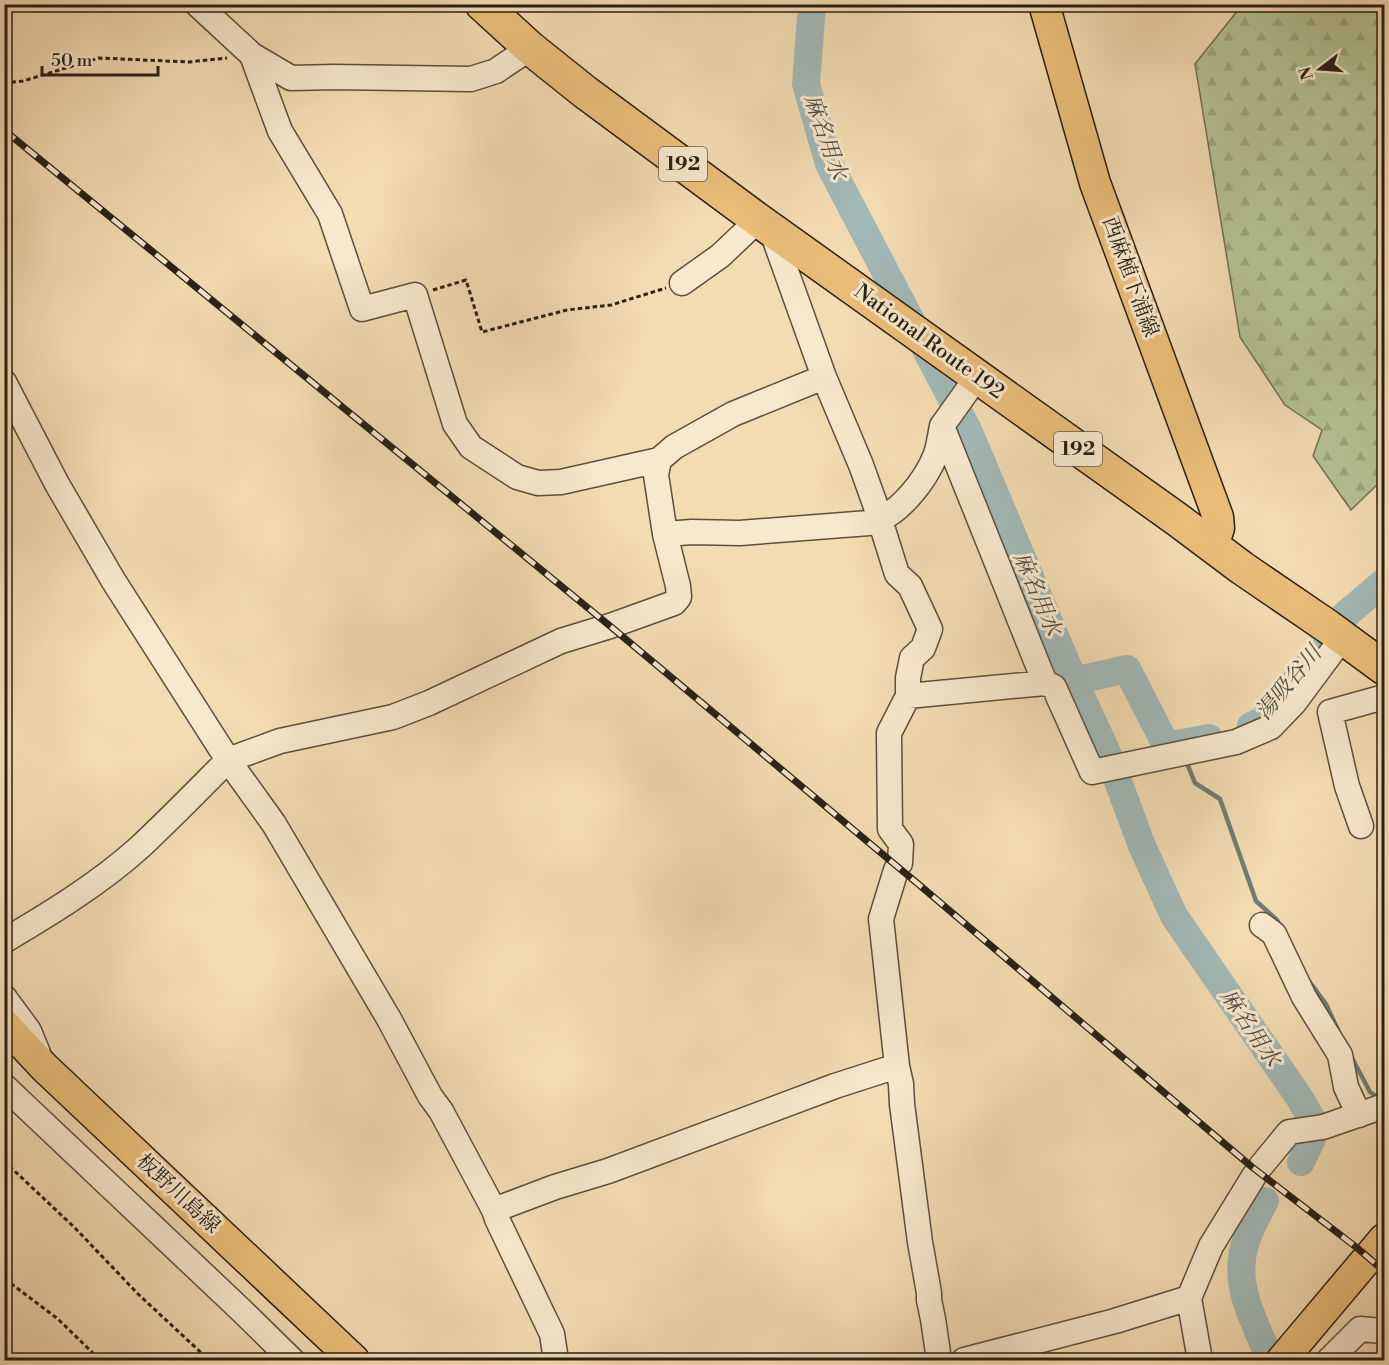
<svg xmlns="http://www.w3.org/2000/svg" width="1389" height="1365" viewBox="0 0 1389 1365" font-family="'Libre Bodoni','Noto Serif JP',serif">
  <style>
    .forest { fill: url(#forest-firs); stroke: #6e7154; stroke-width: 1.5 }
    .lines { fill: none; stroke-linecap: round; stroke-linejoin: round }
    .stream { stroke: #717c77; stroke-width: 4.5 }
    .river { stroke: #a1b9b7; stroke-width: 28 }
    .minor-casing { stroke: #5b4f3d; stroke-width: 27 }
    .major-casing { stroke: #282016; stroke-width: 33 }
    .highway-casing { stroke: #282016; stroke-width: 36 }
    .path { stroke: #282016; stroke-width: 3; stroke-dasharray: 4.5 3; stroke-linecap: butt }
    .minor { stroke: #f8e8cd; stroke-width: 24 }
    .major { stroke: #eabe79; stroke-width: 30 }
    .highway { stroke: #eabe79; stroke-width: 33 }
    .rail-casing { stroke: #282016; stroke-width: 7 }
    .rail { stroke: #f8e8cd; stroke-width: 4.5; stroke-dasharray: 14; stroke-linecap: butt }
    .labels { text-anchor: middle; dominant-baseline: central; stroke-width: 6; stroke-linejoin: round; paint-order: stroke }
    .shield { fill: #f8e8cd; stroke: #665c4d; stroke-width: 1.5 }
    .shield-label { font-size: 20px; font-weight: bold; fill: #282016 }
    .street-label { font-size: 21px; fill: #282016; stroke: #f8e8cd }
    .water-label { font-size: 22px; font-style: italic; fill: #4c4e46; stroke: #f8e8cd }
  </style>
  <defs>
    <pattern id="forest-firs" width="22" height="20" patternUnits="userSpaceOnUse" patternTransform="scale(1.5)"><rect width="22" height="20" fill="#b5c292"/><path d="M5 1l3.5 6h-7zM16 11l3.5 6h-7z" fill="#9ca67d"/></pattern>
  </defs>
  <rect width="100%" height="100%" fill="#f4dcb2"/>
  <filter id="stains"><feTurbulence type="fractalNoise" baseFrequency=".00333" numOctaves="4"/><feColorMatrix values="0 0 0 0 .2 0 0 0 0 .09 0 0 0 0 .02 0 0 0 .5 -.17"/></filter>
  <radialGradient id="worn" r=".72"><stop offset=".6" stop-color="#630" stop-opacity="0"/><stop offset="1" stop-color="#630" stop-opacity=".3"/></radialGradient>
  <path class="forest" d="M 1242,5 L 1384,5 L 1384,478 L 1351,510 L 1313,456 L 1322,430 L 1285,405 L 1240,337 L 1195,64 Z"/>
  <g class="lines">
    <path class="stream" d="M 1186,761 L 1195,783 L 1220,799 L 1256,901 L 1277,920 L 1280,926
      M 1309,981 L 1326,1004 L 1338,1030
      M 1351,1056 L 1370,1092 L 1379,1098"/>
    <path class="river" d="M 812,4 L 806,84 L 829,164 L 968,430 L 1074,681 L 1109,757 L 1142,846 L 1174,916 L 1299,1097 L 1311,1118 L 1312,1139 L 1301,1162
      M 1074,681 L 1127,669 L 1165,743 L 1178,744 L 1209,738
      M 1251,726 L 1262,721 L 1308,666 L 1321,646 L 1344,616 L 1384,582
      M 1265,1201 C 1258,1214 1249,1229 1245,1244 C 1233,1284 1252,1316 1267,1352"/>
    <g class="minor-casing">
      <path id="minor" d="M 197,4 L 252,55 L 291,78 L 334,77 L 471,79 L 496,71 L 530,48
        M 252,55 L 280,131 L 330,214 L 362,309 L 415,295 L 455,424 L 471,447 L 517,477 L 538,483 L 561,482 L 659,460
        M 771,229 L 824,377 L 861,465 L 875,504 L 897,574 L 910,586 L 930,629 L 923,648 L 912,658 L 908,678 L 908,696 L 889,733 L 890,829 L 901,844 L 900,863
        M 682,283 L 720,256 L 758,220
        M 977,377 L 942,426 L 1045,683 L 1054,687 L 1092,772 L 1236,742 L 1271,727 L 1294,703 L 1343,637
        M 4,382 L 57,484 L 113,580 L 228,760 C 199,789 170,819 140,847 C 99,884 51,913 4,941
        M 665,534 L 656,475 L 659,460 L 674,447 L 733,414 L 824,377
        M 908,696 L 1045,683
        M 1361,826 L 1347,786 L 1330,712 L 1384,697
        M 896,870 L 881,919 L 897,1066 L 901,1084 L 902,1104 L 920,1242 L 929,1293 L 929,1300 L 933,1319 L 939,1360
        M 1262,925 L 1274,934 L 1304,997 L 1340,1055 L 1346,1087 L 1359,1115
        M 4,997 L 29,1031 L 38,1053
        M 4,1086 L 241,1310 L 292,1360
        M 1261,1166 L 1289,1132 L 1323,1127 L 1384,1106
        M 494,1210 L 555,1187 L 608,1171 L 835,1086 L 897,1066
        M 1189,1298 L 1200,1360
        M 556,1360 L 552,1334 L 497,1219 L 494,1210 L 441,1111 L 430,1096 L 389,1019 L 274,824 L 228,760 L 280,741 L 393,717 L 429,703 L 561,641 L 610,626 L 674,603 L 679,597 L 678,586 L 665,534 L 692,532 L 740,533 L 869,523 C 898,517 926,480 936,454 C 939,445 940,435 942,426
        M 964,1360 L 1115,1321 L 1189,1298 L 1211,1246 L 1254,1176
        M 1329,1360 L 1360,1329 L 1384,1331"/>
    </g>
    <g class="major-casing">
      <path id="major" d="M 1044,4 L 1095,183 L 1218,517 L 1219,528 L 1213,546
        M 4,1024 L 44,1067 L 354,1360
        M 1282,1360 L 1384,1239"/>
    </g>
    <g class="highway-casing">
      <path id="highway" d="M 482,4 L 530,48 L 585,92 L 758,220 L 1178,520 L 1242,568 L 1327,626 L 1384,668"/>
    </g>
    <path class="path" d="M 4,83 L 23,81 L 99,58 L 189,62 L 227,58
      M 433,290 L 466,280 L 482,332 L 567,310 L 611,305 L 666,288
      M 4,1161 L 75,1228 L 138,1294 L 209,1360
      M 4,1281 L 9,1282 L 58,1319 L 100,1360"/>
    <use href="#minor" class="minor"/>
    <use href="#major" class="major"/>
    <use href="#highway" class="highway"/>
    <g class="rail-casing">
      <path id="rail" d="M 4,130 L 610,626 L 917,883 L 1252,1167 L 1356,1247 L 1384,1271"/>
    </g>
    <use href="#rail" class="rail"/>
  </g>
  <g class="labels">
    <g class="shield">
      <rect x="659" y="147" width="48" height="34" rx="4.5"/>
      <rect x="1054" y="432" width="48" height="34" rx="4.5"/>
    </g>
    <g class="shield-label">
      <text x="683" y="164">192</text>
      <text x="1078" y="449">192</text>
    </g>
    <g class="street-label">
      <text transform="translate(1130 277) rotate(70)">西麻植下浦線</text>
      <text transform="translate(929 342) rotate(36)">National Route 192</text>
      <text transform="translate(178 1194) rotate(43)">板野川島線</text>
    </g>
    <g class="water-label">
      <text transform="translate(825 137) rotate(71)">麻名用水</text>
      <text transform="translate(1037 594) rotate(67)">麻名用水</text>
      <text transform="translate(1289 683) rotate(-50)">湯吸谷川</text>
      <text transform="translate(1250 1028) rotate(56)">麻名用水</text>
    </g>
  </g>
  <rect width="1389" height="1365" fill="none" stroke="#f4dcb2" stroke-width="24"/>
  <rect x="6" y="6" width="1377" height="1353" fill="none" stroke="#282016" stroke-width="3"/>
  <rect x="12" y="12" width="1365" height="1341" fill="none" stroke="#282016" stroke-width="1.5"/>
  <g transform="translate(1320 69) rotate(253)" stroke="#f8e8cd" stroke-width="4.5" paint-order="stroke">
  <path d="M0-4.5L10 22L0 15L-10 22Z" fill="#282016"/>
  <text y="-9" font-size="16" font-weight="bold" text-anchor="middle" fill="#282016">N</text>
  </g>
  <path d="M42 66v9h116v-9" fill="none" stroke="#282016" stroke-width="3"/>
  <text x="51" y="66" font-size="18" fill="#282016" stroke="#f8e8cd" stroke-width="4.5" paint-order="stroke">50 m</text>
  <rect width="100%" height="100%" filter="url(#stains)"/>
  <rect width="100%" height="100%" fill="url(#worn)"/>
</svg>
